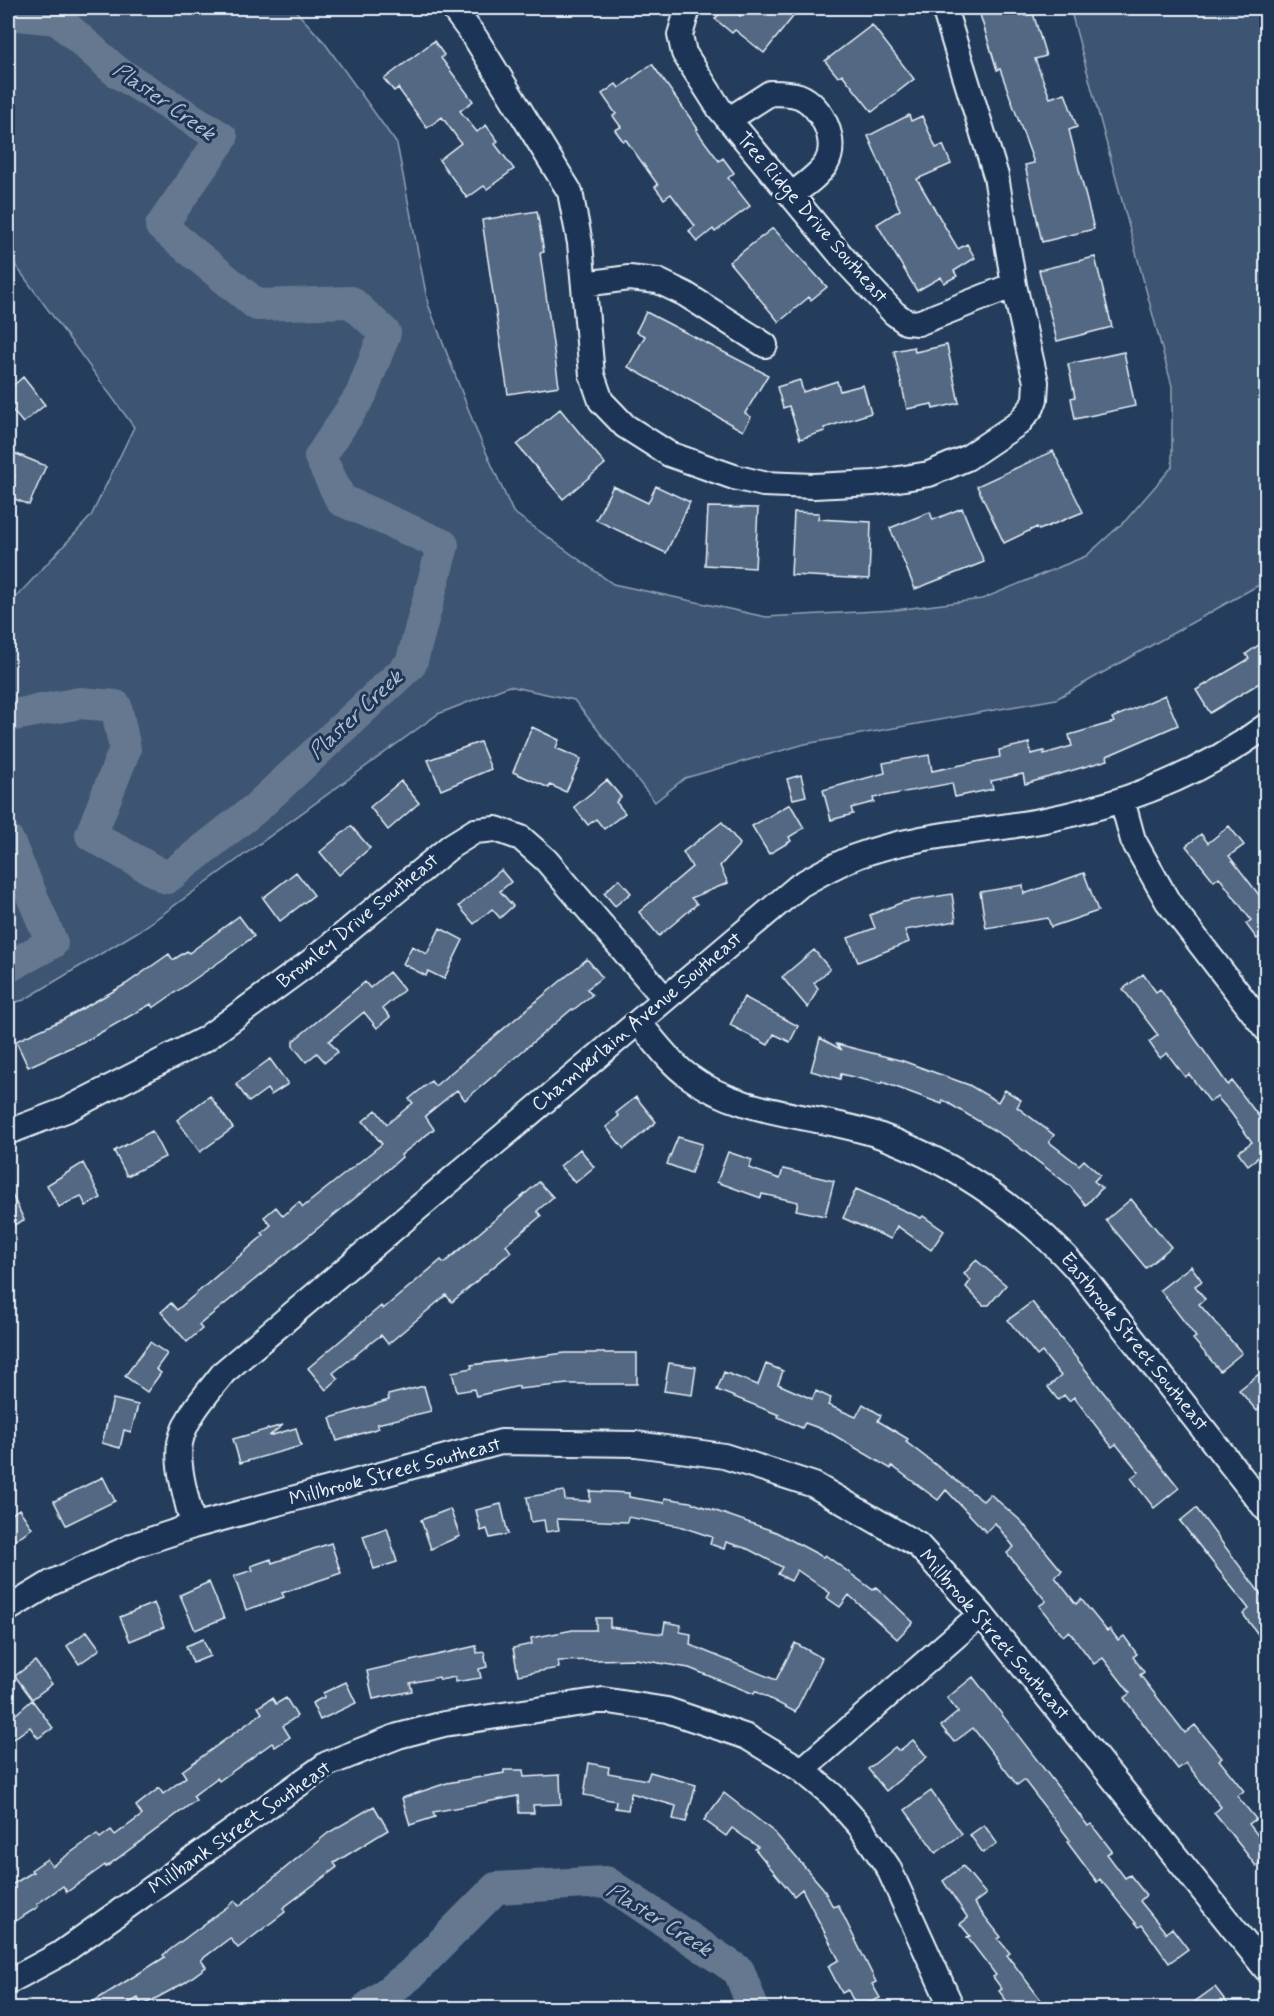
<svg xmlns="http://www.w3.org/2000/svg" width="1274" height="2016" viewBox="0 0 1274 2016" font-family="Mynerve,sans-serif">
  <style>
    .green { fill: #3e5472; stroke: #93a2b5; stroke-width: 1.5 }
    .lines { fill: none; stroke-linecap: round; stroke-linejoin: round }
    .river { stroke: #657890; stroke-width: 32 }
    .building { fill: #536782; stroke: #e8f1f8; stroke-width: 1.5 }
    .minor-casing { stroke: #e8f1f8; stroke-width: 28 }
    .minor { stroke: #1d3557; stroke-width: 24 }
    .labels { text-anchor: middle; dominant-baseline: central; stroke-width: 6; stroke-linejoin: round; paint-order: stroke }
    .street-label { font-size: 20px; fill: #e8f1f8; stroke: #1d3557 }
    .water-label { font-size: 21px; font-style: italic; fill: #b4c1ce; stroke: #1d3557 }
  </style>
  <rect width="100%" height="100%" fill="#253d5d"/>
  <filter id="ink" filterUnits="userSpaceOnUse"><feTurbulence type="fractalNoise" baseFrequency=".0167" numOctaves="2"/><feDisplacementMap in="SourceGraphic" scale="12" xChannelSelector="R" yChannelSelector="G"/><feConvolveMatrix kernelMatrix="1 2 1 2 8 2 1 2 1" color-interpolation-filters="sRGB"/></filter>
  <g filter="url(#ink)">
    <path class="green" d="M 8,8 L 293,8 L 324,42 L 397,144 L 428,304 L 477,432 L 513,512 L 613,584 L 766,617 L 895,610 L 982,599 L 1086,556 L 1126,520 L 1172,467 L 1172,386 L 1070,8 L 1266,8 L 1266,581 L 1056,699 L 805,744 L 685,778 L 655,802 L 574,700 L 509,686 L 438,714 L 142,929 L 24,1000 L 8,1004 L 8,606 L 91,516 L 134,427 L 8,255 Z"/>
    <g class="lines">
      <path class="river" d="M 8,14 L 57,19 L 116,71 L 222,138 L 161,226 L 257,305 L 351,302 L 385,333 L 361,395 L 320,457 L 341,500 L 443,545 L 411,664 L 256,808 L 167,878 L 91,835 L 125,749 L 116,706 L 80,703 L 8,716
        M 8,840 L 52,943 L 8,967
        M 367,2008 L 410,1975 L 496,1888 L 606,1882 L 739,1971 L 753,2008"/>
    </g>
    <path class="building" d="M 724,8 L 729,8 L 740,16 L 747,8 L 800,8 L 764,53 L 735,30 L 732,33 L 715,19 Z
      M 978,8 L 1023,8 L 1025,16 L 1033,13 L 1046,56 L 1035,59 L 1050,98 L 1065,93 L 1077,127 L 1069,130 L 1094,229 L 1042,242 L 1025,165 L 1034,163 L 1000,69 L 997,70 Z
      M 872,25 L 914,79 L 872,112 L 842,74 L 838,77 L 825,61 Z
      M 434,41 L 444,55 L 441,58 L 473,101 L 460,111 L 477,132 L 486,125 L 498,141 L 495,144 L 514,169 L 487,189 L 484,186 L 467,198 L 439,160 L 461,143 L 442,117 L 427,128 L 398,88 L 394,91 L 384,79 Z
      M 652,64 L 698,129 L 696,130 L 719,161 L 723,158 L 734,173 L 728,178 L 750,206 L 715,232 L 713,229 L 697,242 L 689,231 L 695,226 L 671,194 L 664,199 L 655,187 L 658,185 L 626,140 L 623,141 L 615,130 L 621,127 L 613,116 L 616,114 L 602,94 L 616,84 L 619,88 Z
      M 909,115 L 911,121 L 922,116 L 936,148 L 943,145 L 951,164 L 917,179 L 958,249 L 967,244 L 975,258 L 954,271 L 957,276 L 944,283 L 941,277 L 917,291 L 877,224 L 900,210 L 868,136 Z
      M 537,211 L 544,252 L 540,253 L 559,386 L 508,394 L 482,220 Z
      M 773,228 L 827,287 L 811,300 L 809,297 L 779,322 L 729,262 Z
      M 1095,257 L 1112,327 L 1057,341 L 1039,270 Z
      M 646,312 L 768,375 L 745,413 L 751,417 L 743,431 L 628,367 L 645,336 L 636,332 Z
      M 947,345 L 959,403 L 933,409 L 932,404 L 907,409 L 894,351 L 914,347 L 915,352 Z
      M 1124,352 L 1135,406 L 1075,419 L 1071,398 L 1075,397 L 1068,364 Z
      M 23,377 L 45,405 L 23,423 L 8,405 L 8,390 Z
      M 800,380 L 803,392 L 837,381 L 840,391 L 863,385 L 871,413 L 824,428 L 825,431 L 800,439 L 789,406 L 783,408 L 777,387 Z
      M 560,409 L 605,464 L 563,499 L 517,445 Z
      M 1053,451 L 1083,512 L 1039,530 L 1037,527 L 1004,543 L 977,486 Z
      M 14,453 L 46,466 L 29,505 L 8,496 L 15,476 L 8,473 Z
      M 613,486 L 648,503 L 656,486 L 690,502 L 666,553 L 596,520 Z
      M 708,507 L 758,508 L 755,568 L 705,565 Z
      M 962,508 L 984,562 L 915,589 L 890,528 L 930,512 L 933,520 Z
      M 794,512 L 819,513 L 818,519 L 871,522 L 869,579 L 791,575 Z
      M 1266,640 L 1266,679 L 1210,713 L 1196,690 L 1249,659 L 1246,654 Z
      M 1165,695 L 1178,725 L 1107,756 L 1108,760 L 1025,784 L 1023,774 L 991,781 L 993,789 L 955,797 L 952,783 L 873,798 L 874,802 L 851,808 L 853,814 L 831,820 L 823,790 L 885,773 L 883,763 L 929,755 L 932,771 L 1000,757 L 999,750 L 1029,743 L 1031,754 L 1044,751 L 1044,754 L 1072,746 L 1069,735 L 1114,722 L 1112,718 Z
      M 532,727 L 559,740 L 556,748 L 581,759 L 566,792 L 550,785 L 549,788 L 513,772 Z
      M 480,742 L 491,769 L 441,790 L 428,760 Z
      M 801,775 L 806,796 L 793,799 L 787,779 Z
      M 607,780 L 621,797 L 616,802 L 625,813 L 604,829 L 596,819 L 588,825 L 574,807 Z
      M 401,781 L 419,803 L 388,830 L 370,807 Z
      M 790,804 L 804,828 L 789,837 L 791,841 L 769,854 L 752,826 Z
      M 722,822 L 740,844 L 720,866 L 728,883 L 691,898 L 697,904 L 659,936 L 639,912 L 692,867 L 683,852 Z
      M 351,826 L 370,848 L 339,875 L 320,852 Z
      M 1229,826 L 1244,845 L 1229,856 L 1266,904 L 1266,932 L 1257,939 L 1246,924 L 1251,920 L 1219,877 L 1214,881 L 1186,846 L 1201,834 L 1208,843 Z
      M 501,870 L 511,882 L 500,891 L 513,906 L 500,918 L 492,909 L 474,924 L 459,906 Z
      M 296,872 L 314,895 L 280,921 L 263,898 Z
      M 1084,873 L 1098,911 L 1051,927 L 1048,918 L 986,928 L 980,892 L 1023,885 L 1024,894 Z
      M 619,879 L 631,893 L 615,906 L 604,893 Z
      M 952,894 L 956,921 L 905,930 L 909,942 L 858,962 L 848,938 L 875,928 L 870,915 L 903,902 Z
      M 239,916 L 254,936 L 222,960 L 153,1008 L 151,1004 L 91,1038 L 28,1067 L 16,1041 L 62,1020 L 126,984 L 169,954 L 173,960 L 187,951 L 189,953 Z
      M 440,928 L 463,940 L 444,979 L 428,971 L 426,976 L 403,964 L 412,946 L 427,954 Z
      M 814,950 L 830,969 L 814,983 L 818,988 L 808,1008 L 782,977 Z
      M 587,959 L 602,977 L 587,989 L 592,995 L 573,1010 L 572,1009 L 465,1100 L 457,1090 L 425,1116 L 434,1129 L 401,1155 L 402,1157 L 366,1189 L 199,1325 L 202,1329 L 187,1342 L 161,1312 L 171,1303 L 177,1310 L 264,1235 L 262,1233 L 271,1225 L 264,1217 L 276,1207 L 283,1216 L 299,1202 L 303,1207 L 382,1144 L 363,1121 L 376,1110 L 387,1124 L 413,1103 L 409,1099 L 431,1081 L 435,1086 Z
      M 389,972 L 404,990 L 383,1008 L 390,1017 L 377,1028 L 364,1012 L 329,1041 L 338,1052 L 325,1062 L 317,1053 L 306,1062 L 293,1046 L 293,1041 L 365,982 L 370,988 Z
      M 1143,974 L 1156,992 L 1160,989 L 1228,1085 L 1232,1081 L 1266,1126 L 1266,1162 L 1261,1155 L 1248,1165 L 1238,1152 L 1252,1142 L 1231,1113 L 1217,1097 L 1210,1102 L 1189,1074 L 1185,1077 L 1167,1053 L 1160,1058 L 1149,1042 L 1158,1035 L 1123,989 Z
      M 744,997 L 798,1026 L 790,1042 L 774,1034 L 768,1045 L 730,1025 Z
      M 820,1038 L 842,1050 L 837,1044 L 903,1061 L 969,1085 L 998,1102 L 1005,1090 L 1021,1100 L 1017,1107 L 1054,1135 L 1049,1142 L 1079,1165 L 1084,1160 L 1100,1175 L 1094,1181 L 1102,1188 L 1086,1205 L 1070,1186 L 1007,1138 L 943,1100 L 942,1104 L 882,1082 L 881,1084 L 841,1074 L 840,1079 L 811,1071 Z
      M 270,1059 L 288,1084 L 271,1095 L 267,1089 L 249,1102 L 236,1084 Z
      M 210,1096 L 233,1128 L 200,1152 L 177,1120 Z
      M 636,1097 L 656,1122 L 624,1149 L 606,1127 L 619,1116 L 616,1113 Z
      M 152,1131 L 165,1157 L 127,1176 L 114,1151 Z
      M 678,1137 L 702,1144 L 691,1173 L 667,1164 Z
      M 580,1149 L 594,1167 L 575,1183 L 560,1166 Z
      M 728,1152 L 752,1160 L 749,1168 L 780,1179 L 783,1169 L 834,1181 L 825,1216 L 796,1210 L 798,1202 L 762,1194 L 761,1198 L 717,1182 Z
      M 83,1163 L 101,1198 L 86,1206 L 81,1196 L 59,1207 L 47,1185 Z
      M 539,1182 L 553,1197 L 537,1211 L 541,1216 L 506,1245 L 511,1252 L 452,1302 L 446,1295 L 388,1344 L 381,1335 L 363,1349 L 333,1373 L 338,1379 L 326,1390 L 308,1368 L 381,1306 L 383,1309 L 441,1260 L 444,1263 Z
      M 8,1186 L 24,1220 L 8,1228 Z
      M 856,1189 L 921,1218 L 923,1216 L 944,1231 L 931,1250 L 897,1226 L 891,1239 L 843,1218 Z
      M 1131,1199 L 1171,1247 L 1146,1268 L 1106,1220 Z
      M 976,1260 L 1006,1285 L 989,1305 L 983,1305 L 966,1287 L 971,1280 L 964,1274 Z
      M 1191,1266 L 1202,1281 L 1195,1286 L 1205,1299 L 1199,1304 L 1242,1353 L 1220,1371 L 1193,1339 L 1196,1337 L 1160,1290 Z
      M 1032,1302 L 1179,1488 L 1154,1508 L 1131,1478 L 1139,1472 L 1116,1444 L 1112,1447 L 1074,1397 L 1069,1401 L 1064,1395 L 1058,1400 L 1048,1387 L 1061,1376 L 1042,1352 L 1037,1356 L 1008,1320 Z
      M 150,1342 L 167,1354 L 156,1369 L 161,1373 L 147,1392 L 125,1376 Z
      M 565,1353 L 637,1353 L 637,1384 L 568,1384 L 519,1389 L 519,1386 L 476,1396 L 474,1389 L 457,1392 L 452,1372 L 472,1368 L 471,1365 Z
      M 669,1363 L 696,1367 L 692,1395 L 664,1391 Z
      M 766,1364 L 783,1371 L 778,1384 L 812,1399 L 816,1391 L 831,1398 L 828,1405 L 856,1417 L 863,1404 L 881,1415 L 878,1421 L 908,1439 L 906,1442 L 983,1501 L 990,1494 L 1021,1521 L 1062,1571 L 1055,1577 L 1076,1604 L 1081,1599 L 1107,1631 L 1110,1629 L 1118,1640 L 1124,1636 L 1137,1654 L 1133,1657 L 1144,1672 L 1140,1675 L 1185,1733 L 1195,1725 L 1222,1758 L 1219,1760 L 1244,1791 L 1237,1796 L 1256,1819 L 1249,1824 L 1266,1846 L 1266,1858 L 1256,1866 L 1243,1849 L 1214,1813 L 1221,1807 L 1186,1763 L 1178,1769 L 1163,1750 L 1124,1698 L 1130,1693 L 1103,1658 L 1094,1664 L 1069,1631 L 1063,1636 L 1039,1606 L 1046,1601 L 1007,1553 L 1014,1547 L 995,1523 L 986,1532 L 946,1490 L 938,1500 L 892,1466 L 891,1469 L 827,1431 L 805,1423 L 802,1428 L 778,1417 L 779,1415 L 717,1390 L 724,1372 L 758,1385 Z
      M 1259,1374 L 1266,1383 L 1266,1403 L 1257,1411 L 1239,1390 Z
      M 424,1386 L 431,1411 L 377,1424 L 379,1428 L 337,1441 L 330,1418 L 389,1400 L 388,1395 Z
      M 113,1399 L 138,1405 L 131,1432 L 124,1430 L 120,1448 L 102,1443 Z
      M 283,1425 L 269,1436 L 296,1428 L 301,1446 L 240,1463 L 233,1439 Z
      M 103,1477 L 115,1501 L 66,1525 L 54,1501 Z
      M 564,1491 L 565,1500 L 590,1501 L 590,1491 L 629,1493 L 629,1497 L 664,1503 L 665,1498 L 690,1502 L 776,1532 L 823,1557 L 825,1555 L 873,1590 L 876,1587 L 913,1622 L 897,1639 L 849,1595 L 840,1607 L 827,1598 L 830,1593 L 797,1570 L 791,1581 L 778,1574 L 782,1567 L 748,1549 L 726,1542 L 724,1549 L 710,1544 L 712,1537 L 679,1526 L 628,1517 L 627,1522 L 557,1519 L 559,1530 L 546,1532 L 544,1520 L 531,1522 L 527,1497 Z
      M 501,1504 L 508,1534 L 490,1538 L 487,1529 L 481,1531 L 476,1510 Z
      M 1196,1508 L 1266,1601 L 1266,1645 L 1243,1614 L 1249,1609 L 1180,1521 Z
      M 19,1509 L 32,1528 L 8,1545 L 8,1517 Z
      M 450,1509 L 460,1536 L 431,1549 L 421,1520 Z
      M 387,1528 L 397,1562 L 374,1569 L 363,1536 Z
      M 331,1543 L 341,1573 L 282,1593 L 284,1597 L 246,1610 L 234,1576 L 253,1570 L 251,1566 L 271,1559 L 272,1563 Z
      M 209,1582 L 224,1618 L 195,1630 L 180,1595 Z
      M 154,1603 L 164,1627 L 130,1641 L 120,1617 Z
      M 596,1618 L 610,1618 L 610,1627 L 663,1634 L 665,1622 L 681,1625 L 680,1632 L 691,1634 L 690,1645 L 776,1680 L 795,1643 L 822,1658 L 795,1712 L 755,1691 L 754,1694 L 689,1668 L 635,1659 L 558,1661 L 559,1668 L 518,1675 L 513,1648 L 532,1644 L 531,1638 L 573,1630 L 596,1630 Z
      M 87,1631 L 100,1649 L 79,1664 L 67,1646 Z
      M 203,1639 L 210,1656 L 193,1663 L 186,1646 Z
      M 476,1646 L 477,1653 L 484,1652 L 487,1667 L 479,1669 L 481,1678 L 455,1682 L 455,1677 L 440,1680 L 439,1677 L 410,1683 L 412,1691 L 373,1699 L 367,1671 Z
      M 35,1661 L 52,1684 L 32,1699 L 15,1676 Z
      M 973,1677 L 1088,1826 L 1091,1824 L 1112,1851 L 1107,1854 L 1125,1878 L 1130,1875 L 1146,1895 L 1140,1901 L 1166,1933 L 1172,1928 L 1188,1949 L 1169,1963 L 1142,1925 L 1139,1927 L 1100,1879 L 1097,1882 L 1067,1842 L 1070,1840 L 1024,1780 L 1017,1785 L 973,1728 L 954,1742 L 941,1726 L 958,1712 L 947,1698 Z
      M 346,1682 L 356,1703 L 320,1720 L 312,1703 L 324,1697 L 323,1693 Z
      M 272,1698 L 276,1704 L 286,1698 L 297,1716 L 283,1726 L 290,1737 L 275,1747 L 272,1743 L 219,1781 L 217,1778 L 193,1796 L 196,1800 L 106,1867 L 105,1865 L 67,1892 L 63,1886 L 37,1904 L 38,1907 L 8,1926 L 8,1887 L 33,1872 L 31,1870 L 47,1859 L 52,1866 L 97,1834 L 100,1838 L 111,1830 L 115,1835 L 142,1815 L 136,1806 L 159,1788 L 163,1794 L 186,1777 L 182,1771 L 262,1713 L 258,1707 Z
      M 32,1700 L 53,1728 L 38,1738 L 30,1727 L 13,1739 L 8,1731 L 8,1721 Z
      M 913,1740 L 927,1757 L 886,1791 L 868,1769 L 895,1747 L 899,1751 Z
      M 589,1763 L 609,1767 L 608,1773 L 647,1780 L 650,1772 L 696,1785 L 686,1822 L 673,1819 L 676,1806 L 631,1793 L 628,1810 L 615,1808 L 616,1801 L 584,1795 Z
      M 504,1770 L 523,1770 L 524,1777 L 560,1775 L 561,1804 L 533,1805 L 534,1813 L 519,1813 L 518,1796 L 433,1812 L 435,1817 L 410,1825 L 402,1798 L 447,1783 L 504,1773 Z
      M 931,1791 L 962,1834 L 936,1853 L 905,1810 Z
      M 724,1793 L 774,1832 L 823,1888 L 833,1907 L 838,1905 L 876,1982 L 872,1984 L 880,1998 L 857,2008 L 848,1990 L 842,1993 L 828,1966 L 839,1960 L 802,1889 L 794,1896 L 755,1849 L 758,1847 L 732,1828 L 726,1836 L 704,1820 Z
      M 374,1806 L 388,1830 L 334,1863 L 337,1867 L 283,1908 L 285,1912 L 238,1948 L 230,1938 L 201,1960 L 206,1967 L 184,1983 L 142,2006 L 138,1998 L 120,2008 L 83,2008 L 165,1957 L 163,1955 L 235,1901 L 239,1906 L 328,1833 Z
      M 984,1825 L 997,1843 L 983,1853 L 970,1835 Z
      M 963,1866 L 986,1894 L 974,1903 L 1001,1937 L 998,1939 L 1010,1953 L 1007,1955 L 1047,2008 L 1012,2008 L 999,1991 L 1002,1989 L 993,1977 L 996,1975 L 967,1937 L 970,1936 L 960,1924 L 968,1918 L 943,1881 Z
      M 1215,1987 L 1231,2008 L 1186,2008 Z"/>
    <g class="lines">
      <g class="minor-casing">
        <path id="minor" d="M 453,8 L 476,39 L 570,192 L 580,243 L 592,375 L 601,401 L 625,426 L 669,454 L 734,477 L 763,484 L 814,486 L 874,483 L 929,474 L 967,458 L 1019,423 L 1032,407 L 1035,399 L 1036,382 L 1014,285 L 996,176 L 944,8
          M 688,8 L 680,35 L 684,53 L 719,108 L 849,265 L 894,313 L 906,322 L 918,323 L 1014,285
          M 728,120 L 770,93 C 780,93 790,93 799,96 C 822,105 839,142 826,164 C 817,177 803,186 791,195
          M 584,284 L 629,278 L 658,281 L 685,294 L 765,345
          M 1122,800 L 1133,840 L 1168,902 L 1266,1029
          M 638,1022 C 653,1039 669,1062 687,1075 C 743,1117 817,1114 881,1136 C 958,1164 1031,1215 1084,1277 L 1266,1509
          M 8,1132 L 66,1110 L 205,1039 L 309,963 L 451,846 L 475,831 L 496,829 L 521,838 L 546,860 L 665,999
          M 193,1526 C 188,1503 176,1467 180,1443 C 185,1416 208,1393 224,1372 L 800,885 C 819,874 837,864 857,856 C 916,834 984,832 1045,820 C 1124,804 1202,774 1266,726
          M 8,1609 L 51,1583 L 135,1545 L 193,1526 L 501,1442 L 636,1444 L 724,1456 L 814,1485 L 918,1545 L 981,1614 L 1266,1969
          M 802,1770 L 981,1614
          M 8,1982 L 60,1954 L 327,1764 L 398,1736 L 444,1724 L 603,1700 L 667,1710 L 747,1737 L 802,1770 L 832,1795 L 860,1826 L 888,1867 L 952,2008"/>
      </g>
      <use href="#minor" class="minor"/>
    </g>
  </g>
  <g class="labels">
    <g class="street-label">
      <text transform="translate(812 218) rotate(49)">Tree Ridge Drive Southeast</text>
      <text transform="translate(358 921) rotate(-39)">Bromley Drive Southeast</text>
      <text transform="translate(637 1022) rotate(-40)">Chamberlain Avenue Southeast</text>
      <text transform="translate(1134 1342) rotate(51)">Eastbrook Street Southeast</text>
      <text transform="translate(395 1472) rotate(-15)">Millbrook Street Southeast</text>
      <text transform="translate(994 1635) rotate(49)">Millbrook Street Southeast</text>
      <text transform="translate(240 1828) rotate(-35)">Millbank Street Southeast</text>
    </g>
    <g class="water-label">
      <text transform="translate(164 102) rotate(35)">Plaster Creek</text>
      <text transform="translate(356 715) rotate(-43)">Plaster Creek</text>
      <text transform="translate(659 1920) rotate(32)">Plaster Creek</text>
    </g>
  </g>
  <rect width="1274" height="2016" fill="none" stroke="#1d3557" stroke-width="30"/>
  <rect x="15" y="15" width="1244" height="1986" fill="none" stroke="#e8f1f8" stroke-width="2" filter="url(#ink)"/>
</svg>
